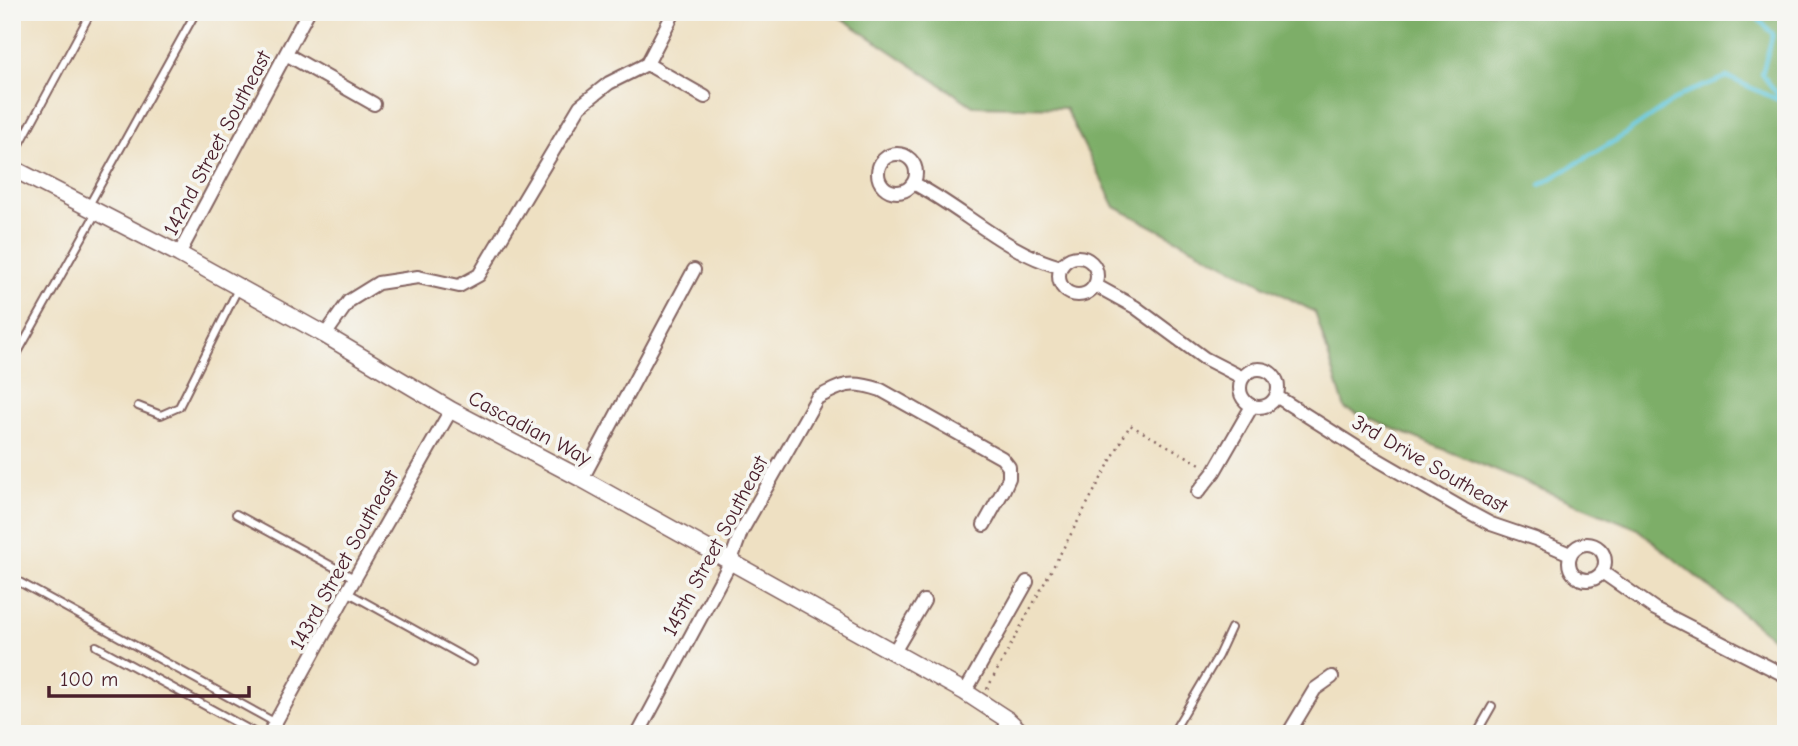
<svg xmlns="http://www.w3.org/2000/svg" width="1798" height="746" viewBox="0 0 1798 746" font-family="'Comic Neue',sans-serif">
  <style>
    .forest { fill: #7dae68; stroke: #64664a; stroke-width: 2 }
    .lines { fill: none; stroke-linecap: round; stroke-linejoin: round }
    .stream { stroke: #5dc5da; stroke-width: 4.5 }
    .service-casing { stroke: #836360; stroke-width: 10 }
    .minor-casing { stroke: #836360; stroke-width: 16 }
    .tertiary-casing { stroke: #836360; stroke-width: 19 }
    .path { stroke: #836360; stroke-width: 2.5; stroke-dasharray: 2 5; stroke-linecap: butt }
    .service { stroke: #fff; stroke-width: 6 }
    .minor { stroke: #fff; stroke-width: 12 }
    .tertiary { stroke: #fff; stroke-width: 16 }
    .labels { text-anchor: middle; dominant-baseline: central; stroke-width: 7; stroke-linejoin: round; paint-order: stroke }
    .street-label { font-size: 21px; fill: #4a1f2b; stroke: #f6f6f2 }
  </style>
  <rect width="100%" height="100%" fill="#f6f6f2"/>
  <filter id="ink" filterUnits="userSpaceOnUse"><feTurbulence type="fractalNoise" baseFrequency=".0143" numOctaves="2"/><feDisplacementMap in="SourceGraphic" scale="14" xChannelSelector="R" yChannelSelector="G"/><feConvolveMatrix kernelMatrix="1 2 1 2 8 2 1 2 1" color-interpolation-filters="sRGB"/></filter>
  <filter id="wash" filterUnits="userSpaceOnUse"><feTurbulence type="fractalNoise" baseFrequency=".00686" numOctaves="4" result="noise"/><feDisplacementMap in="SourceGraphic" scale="28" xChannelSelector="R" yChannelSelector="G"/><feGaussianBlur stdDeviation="1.57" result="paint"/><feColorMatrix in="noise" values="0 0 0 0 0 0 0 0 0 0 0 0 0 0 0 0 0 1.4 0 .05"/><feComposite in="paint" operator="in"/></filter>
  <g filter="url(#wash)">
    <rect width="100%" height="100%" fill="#eee0c2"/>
    <path class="forest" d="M 832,12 L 1786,12 L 1786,643 L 1775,640 L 1636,528 L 1345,409 L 1315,312 L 1115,207 L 1065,108 L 973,106 Z"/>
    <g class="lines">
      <path class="stream" d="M 1751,12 L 1773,34 L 1762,74 L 1783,102
        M 1540,185 L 1618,139 L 1683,94 L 1727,77 L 1783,102"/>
    </g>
  </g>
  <g filter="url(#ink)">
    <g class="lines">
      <g class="service-casing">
        <path id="service" d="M 12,159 L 91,12
          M 88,207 L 196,12
          M 12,363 L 96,213
          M 138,406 L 161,415 L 179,407 L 238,289
          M 236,514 L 354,578
          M 12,578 L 274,722
          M 347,592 L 473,662
          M 96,646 L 257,734
          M 1172,734 L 1218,656 L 1231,628
          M 1476,734 L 1492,706"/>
      </g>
      <g class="minor-casing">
        <path id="minor" d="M 286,54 L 374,104
          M 647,64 L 705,97
          M878 173a19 19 0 1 1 38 0a19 19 0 1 1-38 0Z
          M 913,183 C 964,209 1004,252 1061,267
          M 179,254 L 308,12
          M1059 276a19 19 0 1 1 38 0a19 19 0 1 1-38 0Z
          M 1095,285 L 1135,307 L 1204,358 L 1243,378
          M 325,335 L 349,301 L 378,283 L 418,277 L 459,286 L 479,275 L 580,106 L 609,83 L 647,64 L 674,12
          M1240 388a19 19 0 1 1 38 0a19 19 0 1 1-38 0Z
          M 1276,396 L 1361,450 L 1463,509 L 1491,524 L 1535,539 L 1570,554
          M 582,479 L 694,270
          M 1198,492 L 1214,472 L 1252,406
          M1569 562a18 18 0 1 1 36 0a18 18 0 1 1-36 0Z
          M 1602,572 L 1655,609 L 1786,676
          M 894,652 L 924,601
          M 965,692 L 1027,582
          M 269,734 L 347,592 L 451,410
          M 638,734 L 730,563 L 741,532 L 817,398 C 843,384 851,380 881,390 L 1002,458 L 1009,467 L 1009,478 L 1004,489 L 984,525
          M 1001,734 L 1008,720
          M 1288,734 L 1315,689 L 1332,677"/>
      </g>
      <g class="tertiary-casing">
        <path id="tertiary" d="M 12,168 L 179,254 L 325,335 L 451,410 L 582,479 L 965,692 L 1008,720 L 1023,734"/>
      </g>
      <path class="path" d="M 987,689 L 1130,425 L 1202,465"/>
      <use href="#service" class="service"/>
      <use href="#minor" class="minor"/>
      <use href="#tertiary" class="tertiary"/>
    </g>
  </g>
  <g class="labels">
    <g class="street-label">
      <text transform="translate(217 143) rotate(-62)">142nd Street Southeast</text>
      <text transform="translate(530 428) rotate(28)">Cascadian Way</text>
      <text transform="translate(1430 464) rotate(30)">3rd Drive Southeast</text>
      <text transform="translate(715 546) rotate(-62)">145th Street Southeast</text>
      <text transform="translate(344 560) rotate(-61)">143rd Street Southeast</text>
    </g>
  </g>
  <rect width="1798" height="746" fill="none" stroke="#f6f6f2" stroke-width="42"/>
  <path d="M49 686v10h200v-10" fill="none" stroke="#4a1f2b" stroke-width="3.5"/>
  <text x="60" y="686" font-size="21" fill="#4a1f2b" stroke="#f6f6f2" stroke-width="5" paint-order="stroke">100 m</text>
</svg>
